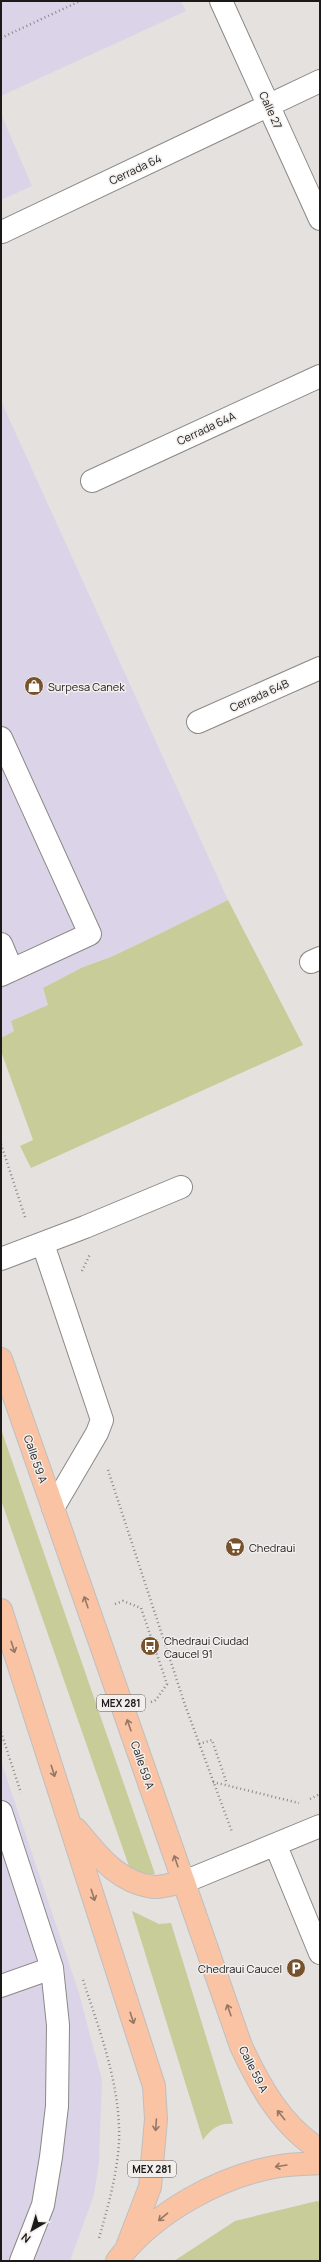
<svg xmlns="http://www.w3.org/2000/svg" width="321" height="2262" viewBox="0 0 321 2262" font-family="Manrope,sans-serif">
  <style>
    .commercial { fill: #dbd4e9 }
    .green { fill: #c7cc98 }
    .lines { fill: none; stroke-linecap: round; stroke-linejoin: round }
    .minor-casing { stroke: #8b8886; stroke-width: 24 }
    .major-casing { stroke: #bfbfbf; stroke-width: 24 }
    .path { stroke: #8b8887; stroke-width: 2.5; stroke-dasharray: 1 3; stroke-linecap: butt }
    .minor { stroke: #fff; stroke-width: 22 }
    .major { stroke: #f9c3a4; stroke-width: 22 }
    .oneway { stroke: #957765 }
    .labels { text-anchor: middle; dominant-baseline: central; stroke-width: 3; stroke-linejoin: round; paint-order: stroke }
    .shield { fill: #f2eeec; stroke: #5c5a58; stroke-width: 1 }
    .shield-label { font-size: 10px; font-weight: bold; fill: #1b1a19 }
    .street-label { font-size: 11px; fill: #1b1a19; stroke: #f2eeec }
    .poi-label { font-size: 11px; fill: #1b1a19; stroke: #f2eeec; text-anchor: start }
  </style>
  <rect width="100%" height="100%" fill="#e5e1df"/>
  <path class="commercial" d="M 1,1 L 181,1 L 186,11 L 1,96 Z
    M 1,114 L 32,186 L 1,200 Z
    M 1,401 L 228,900 L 153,937 L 111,957 L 83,967 L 43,988 L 48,1005 L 11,1021 L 14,1031 L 1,1038 Z
    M 1,1761 L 79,1993 L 102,2080 L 99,2163 L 94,2195 L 70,2261 L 1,2261 Z"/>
  <path class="green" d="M 228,900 L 303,1045 L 31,1168 L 20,1146 L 33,1140 L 1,1051 L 1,1038 L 14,1031 L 11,1021 L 48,1005 L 43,988 L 83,967 L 111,957 L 153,937 Z
    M 1,1429 L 155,1874 L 144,1876 L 130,1869 L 1,1500 Z
    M 132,1911 L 159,1924 L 171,1923 L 233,2124 C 219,2122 210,2130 203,2140 Z
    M 317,2201 L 320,2202 L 320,2261 L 174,2261 L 235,2221 Z"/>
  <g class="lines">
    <g class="minor-casing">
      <path id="minor" d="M 221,1 L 320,219
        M 2,232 L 320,81
        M 92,481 L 320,376
        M 198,722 L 320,668
        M 1,738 L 90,934 L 1,975
        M 1,944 L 12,970
        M 311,962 L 320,958
        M 43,1244 L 102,1420 L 97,1433 L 53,1508
        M 1,1259 L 85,1227 L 181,1187
        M 1,1812 L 52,1968 L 58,2025 L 57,2106 L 51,2157 L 43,2205 L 21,2261
        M 276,1846 L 320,1953
        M 184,1882 L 320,1826
        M 1,1986 L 52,1968"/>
    </g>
    <g class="major-casing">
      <path id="major" d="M 1,1359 L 241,2046 C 260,2087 282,2126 320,2150
        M 1,1610 L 154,2086 L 156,2119 L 150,2187 L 127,2247
        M 76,1829 C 98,1855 117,1882 153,1887 C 162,1888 175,1883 184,1882
        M 117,2261 C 153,2213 221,2175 280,2166 C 293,2164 307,2164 320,2163"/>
    </g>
    <path class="path" d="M 1,38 L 80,1
      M 1,1144 L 26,1220
      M 82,1271 L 90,1254
      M 108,1470 L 185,1705 L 232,1832
      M 115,1604 L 123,1601 L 141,1608 L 167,1684 L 156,1700 L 149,1703
      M 1,1732 L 21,1793
      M 199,1744 L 212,1740 L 227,1784
      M 213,1782 L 299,1803
      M 310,1799 L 320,1794
      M 83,1980 C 100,2032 121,2086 119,2142 C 117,2175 108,2207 99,2238"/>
    <use href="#minor" class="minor"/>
    <use href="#major" class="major"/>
  </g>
  <defs><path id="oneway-shaft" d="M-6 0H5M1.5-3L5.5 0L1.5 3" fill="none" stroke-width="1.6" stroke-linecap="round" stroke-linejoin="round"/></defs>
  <g class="oneway">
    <use href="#oneway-shaft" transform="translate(86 1602) rotate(-109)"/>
    <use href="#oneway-shaft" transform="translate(13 1647) rotate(72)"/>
    <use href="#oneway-shaft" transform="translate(129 1725) rotate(-109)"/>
    <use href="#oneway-shaft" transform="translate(53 1771) rotate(72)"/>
    <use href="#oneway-shaft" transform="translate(176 1861) rotate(-109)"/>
    <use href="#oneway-shaft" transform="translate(93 1895) rotate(72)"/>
    <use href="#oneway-shaft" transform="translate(229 2010) rotate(-109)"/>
    <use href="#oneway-shaft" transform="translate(132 2018) rotate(72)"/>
    <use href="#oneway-shaft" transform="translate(281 2115) rotate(-129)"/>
    <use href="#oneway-shaft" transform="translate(156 2125) rotate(94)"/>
    <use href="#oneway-shaft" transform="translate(281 2166) rotate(171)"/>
    <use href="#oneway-shaft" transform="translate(163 2217) rotate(140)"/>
  </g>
  <defs>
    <g id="shop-disc" transform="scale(1)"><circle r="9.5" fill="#77522d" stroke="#f2eeec"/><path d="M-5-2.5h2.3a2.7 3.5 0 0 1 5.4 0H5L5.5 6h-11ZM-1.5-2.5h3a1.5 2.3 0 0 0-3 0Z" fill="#fff"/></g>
    <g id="supermarket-disc" transform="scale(1)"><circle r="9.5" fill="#77522d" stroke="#f2eeec"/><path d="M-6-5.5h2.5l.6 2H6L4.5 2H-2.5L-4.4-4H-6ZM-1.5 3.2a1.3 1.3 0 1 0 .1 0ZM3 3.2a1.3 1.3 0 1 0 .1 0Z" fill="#fff"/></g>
    <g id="bus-disc" transform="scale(1)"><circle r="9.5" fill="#77522d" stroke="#f2eeec"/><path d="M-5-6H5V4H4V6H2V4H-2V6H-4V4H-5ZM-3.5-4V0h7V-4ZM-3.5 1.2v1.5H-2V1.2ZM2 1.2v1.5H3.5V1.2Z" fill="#fff"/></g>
    <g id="parking-disc" transform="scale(1)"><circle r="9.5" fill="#77522d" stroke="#f2eeec"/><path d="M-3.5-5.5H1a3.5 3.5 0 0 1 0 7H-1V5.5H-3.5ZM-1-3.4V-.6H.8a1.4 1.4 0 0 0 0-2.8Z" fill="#fff"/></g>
  </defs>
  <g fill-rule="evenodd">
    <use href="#shop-disc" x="34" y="686"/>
    <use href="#supermarket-disc" x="235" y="1547"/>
    <use href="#bus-disc" x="150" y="1646"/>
    <use href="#parking-disc" x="296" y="1968"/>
  </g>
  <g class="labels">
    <g class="shield">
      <rect x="97" y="1695" width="48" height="16" rx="3"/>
      <rect x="128" y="2161" width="48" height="16" rx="3"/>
    </g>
    <g class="shield-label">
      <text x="121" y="1703">MEX 281</text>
      <text x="152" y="2169">MEX 281</text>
    </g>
    <g class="street-label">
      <text transform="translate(271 110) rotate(66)">Calle 27</text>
      <text transform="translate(135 169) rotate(-25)">Cerrada 64</text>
      <text transform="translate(206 428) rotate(-25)">Cerrada 64A</text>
      <text transform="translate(259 695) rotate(-24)">Cerrada 64B</text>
      <text transform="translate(36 1459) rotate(71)">Calle 59 A</text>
      <text transform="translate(143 1765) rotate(71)">Calle 59 A</text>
      <text transform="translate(254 2069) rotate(63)">Calle 59 A</text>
    </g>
    <g class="poi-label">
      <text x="48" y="686">Surpesa Canek</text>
      <text x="249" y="1547">Chedraui</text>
      <text x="164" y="1640">Chedraui Ciudad<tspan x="164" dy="13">Caucel 91</tspan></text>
      <text x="282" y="1968" text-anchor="end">Chedraui Caucel</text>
    </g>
  </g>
  <rect width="321" height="2262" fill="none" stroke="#1b1a19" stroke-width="4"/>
  <g transform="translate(32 2230) rotate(218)" stroke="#f2eeec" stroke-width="3" paint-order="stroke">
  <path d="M0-3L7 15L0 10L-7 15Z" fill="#1b1a19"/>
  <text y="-6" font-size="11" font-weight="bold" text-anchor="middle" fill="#1b1a19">N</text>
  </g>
</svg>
